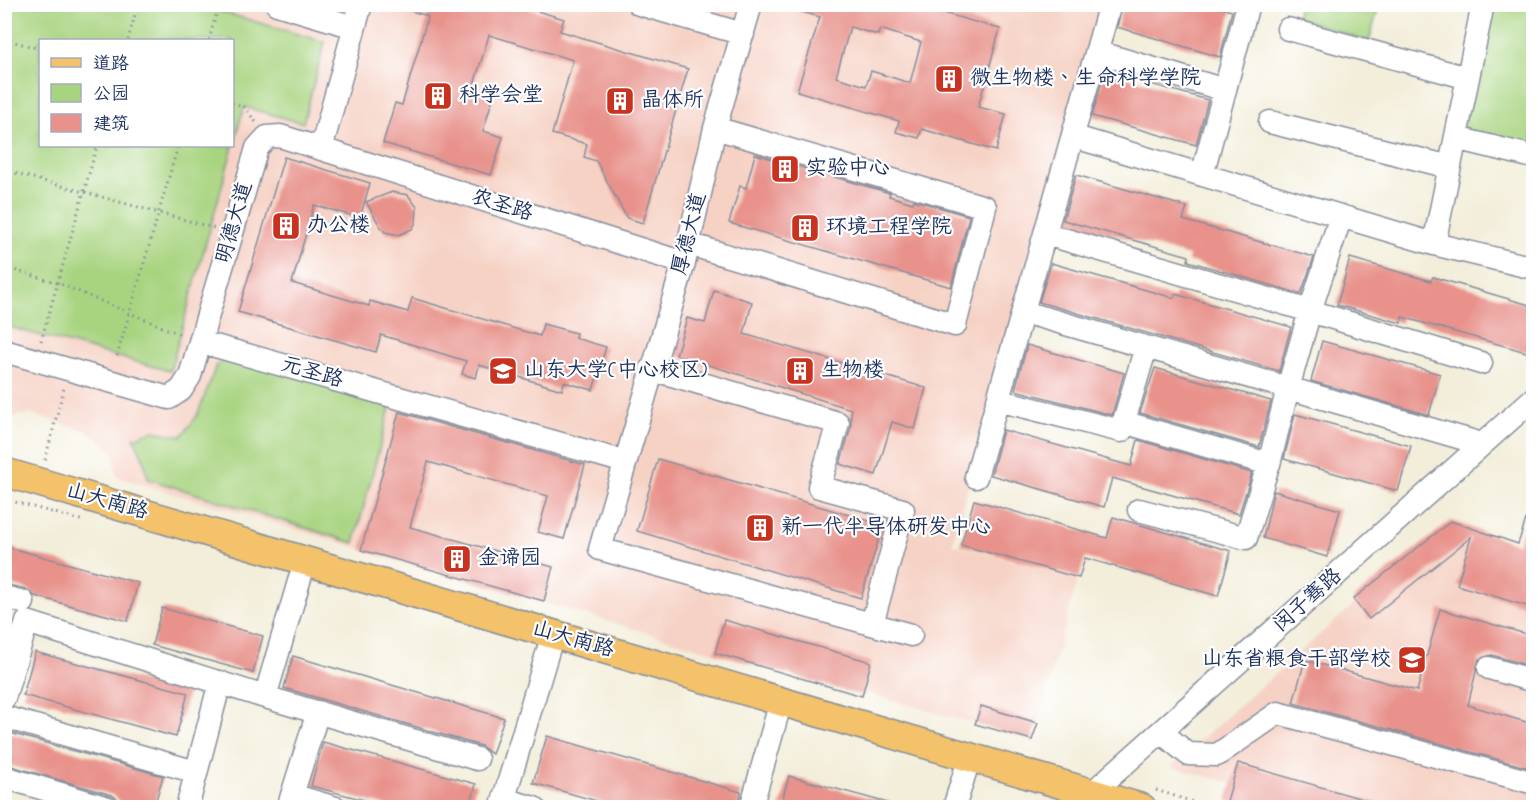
<svg xmlns="http://www.w3.org/2000/svg" width="1538" height="812" viewBox="0 0 1538 812" font-family="'Indie Flower','LXGW WenKai TC',sans-serif">
  <style>
    .built { fill: #f6d2c5; fill-rule: evenodd }
    .green { fill: #a8d480; stroke: #62826f; stroke-width: 1.5; fill-rule: evenodd }
    .building { fill: #e8928b; fill-rule: evenodd }
    .lines { fill: none; stroke-linecap: round; stroke-linejoin: round }
    .minor-casing { stroke: #878e9c; stroke-width: 25 }
    .major-casing { stroke: #878e9c; stroke-width: 31 }
    .path { stroke: #878e9c; stroke-width: 3; stroke-dasharray: 1.5 4.5; stroke-linecap: butt }
    .minor { stroke: #fff; stroke-width: 22 }
    .major { stroke: #f3c26a; stroke-width: 28 }
    .labels { text-anchor: middle; dominant-baseline: central; stroke-width: 4.5; stroke-linejoin: round; paint-order: stroke }
    .poi-label { font-size: 21px; fill: #1b2f5e; stroke: #fff; text-anchor: start }
    .street-label { font-size: 21px; fill: #1b2f5e; stroke: #fff }
  </style>
  <rect width="100%" height="100%" fill="#fff"/>
  <filter id="ink" filterUnits="userSpaceOnUse"><feTurbulence type="fractalNoise" baseFrequency=".0167" numOctaves="2"/><feDisplacementMap in="SourceGraphic" scale="12" xChannelSelector="R" yChannelSelector="G"/><feConvolveMatrix kernelMatrix="1 2 1 2 8 2 1 2 1" color-interpolation-filters="sRGB"/></filter>
  <filter id="wash" filterUnits="userSpaceOnUse"><feTurbulence type="fractalNoise" baseFrequency=".008" numOctaves="4" result="noise"/><feDisplacementMap in="SourceGraphic" scale="24" xChannelSelector="R" yChannelSelector="G"/><feGaussianBlur stdDeviation="1.35" result="paint"/><feColorMatrix in="noise" values="0 0 0 0 0 0 0 0 0 0 0 0 0 0 0 0 0 1.4 0 .05"/><feComposite in="paint" operator="in"/></filter>
  <g filter="url(#wash)">
    <rect width="100%" height="100%" fill="#f3eeda"/>
    <path class="built" d="M 5,5 L 1104,5 L 952,544 L 1078,579 L 1032,740 L 863,692 L 862,696 L 117,477 L 113,451 L 87,431 L 30,414 L 5,418 ZM 40,40 L 232,40 L 232,146 L 40,146 Z
      M 1445,524 L 1533,554 L 1533,807 L 1325,807 L 1170,767 Z"/>
    <path class="green" d="M 4,5 L 198,5 L 325,42 L 303,123 L 244,107 L 170,371 L 5,326 ZM 232,40 L 232,146 L 40,146 L 40,40 Z
      M 1299,5 L 1379,5 L 1369,42 L 1296,17 Z
      M 1492,5 L 1533,5 L 1533,151 L 1463,129 Z
      M 227,357 L 392,400 L 354,543 L 148,479 L 144,460 L 134,438 L 152,431 L 182,436 L 197,416 L 216,366 Z"/>
    <g id="blocks">
      <path class="building" d="M 401,4 L 514,4 L 564,19 L 560,31 L 688,69 L 643,223 L 627,218 L 596,161 L 584,157 L 587,144 L 552,134 L 573,60 L 489,35 L 473,88 L 494,94 L 483,131 L 503,137 L 491,175 L 383,143 L 395,103 L 402,105 L 428,16 L 400,8 Z
        M 789,4 L 912,4 L 1000,29 L 978,107 L 1006,114 L 996,151 L 922,129 L 919,138 L 896,132 L 899,121 L 797,91 L 820,17 L 788,8 ZM 850,27 L 878,35 L 880,29 L 921,42 L 910,83 L 871,71 L 866,86 L 836,77 Z
        M 1123,4 L 1207,4 L 1232,11 L 1220,57 L 1117,27 Z
        M 1105,71 L 1208,100 L 1196,145 L 1092,116 Z
        M 755,154 L 890,193 L 889,196 L 913,203 L 914,200 L 969,216 L 951,287 L 729,223 L 740,186 L 746,188 Z
        M 284,157 L 370,183 L 360,218 L 314,205 L 292,283 L 369,306 L 370,301 L 408,312 L 412,298 L 540,336 L 543,324 L 576,333 L 575,338 L 606,347 L 593,390 L 564,382 L 562,390 L 479,365 L 476,378 L 462,374 L 466,361 L 381,335 L 376,352 L 238,312 Z
        M 1076,175 L 1187,207 L 1183,220 L 1314,257 L 1301,294 L 1188,261 L 1189,256 L 1063,220 Z
        M 392,192 L 408,195 L 417,207 L 416,222 L 412,229 L 399,235 L 385,232 L 380,226 L 366,202 Z
        M 1350,258 L 1431,281 L 1433,277 L 1533,306 L 1533,354 L 1402,317 L 1401,323 L 1337,305 Z
        M 1051,263 L 1174,298 L 1175,294 L 1291,327 L 1279,371 L 1039,302 Z
        M 714,290 L 752,302 L 744,334 L 926,388 L 915,429 L 892,422 L 876,475 L 840,464 L 851,427 L 851,409 L 676,355 L 687,318 L 705,323 Z
        M 1322,341 L 1440,374 L 1429,415 L 1311,381 Z
        M 1027,345 L 1124,373 L 1112,415 L 1015,390 Z
        M 1155,368 L 1271,401 L 1259,447 L 1140,413 Z
        M 399,412 L 585,465 L 564,539 L 538,532 L 548,496 L 428,462 L 410,527 L 553,567 L 544,601 L 361,550 Z
        M 1295,414 L 1411,446 L 1398,491 L 1284,459 Z
        M 1003,430 L 1131,466 L 1138,440 L 1252,473 L 1239,514 L 1112,478 L 1104,507 L 991,475 Z
        M 658,459 L 883,525 L 861,598 L 637,531 Z
        M 1274,491 L 1340,510 L 1327,557 L 1263,538 Z
        M 974,500 L 1107,538 L 1113,517 L 1231,551 L 1218,596 L 1085,558 L 1079,578 L 961,545 Z
        M 1531,504 L 1533,504 L 1533,608 L 1457,585 L 1471,537 L 1369,619 L 1353,599 L 1451,521 L 1518,544 Z
        M 4,546 L 138,583 L 128,621 L 35,596 L 26,589 L 4,584 Z
        M 162,608 L 263,636 L 253,673 L 152,645 Z
        M 1440,609 L 1533,636 L 1533,667 L 1492,655 L 1479,659 L 1468,705 L 1533,724 L 1533,769 L 1293,703 L 1305,660 L 1417,691 Z
        M 724,620 L 871,662 L 862,696 L 715,653 Z
        M 35,652 L 188,693 L 176,737 L 23,695 Z
        M 293,656 L 504,718 L 492,754 L 481,746 L 284,688 Z
        M 981,706 L 1038,723 L 1032,740 L 975,724 Z
        M 10,733 L 163,776 L 154,807 L 121,807 L 118,799 L 112,795 L 4,764 Z
        M 547,736 L 741,792 L 738,807 L 618,807 L 533,783 Z
        M 323,742 L 476,784 L 470,807 L 391,807 L 311,786 Z
        M 1238,763 L 1380,804 L 1380,807 L 1249,807 L 1227,801 Z
        M 789,776 L 888,803 L 887,807 L 780,807 Z"/>
    </g>
  </g>
  <g filter="url(#ink)">
    <use href="#blocks" fill-opacity="0" stroke="#878e9c" stroke-width="1.5"/>
    <g class="lines">
      <g class="minor-casing">
        <path id="minor" d="M 277,4 L 354,27
          M 639,4 L 743,34
          M 751,4 L 715,128 L 684,263 L 600,549 L 911,635
          M 1288,29 L 1468,78
          M 1097,52 L 1225,90
          M 1270,122 L 1450,167
          M 1075,137 L 1434,244 L 1534,268
          M 1456,138 L 1534,157
          M 321,149 L 361,4
          M 1202,175 L 1248,4
          M 1046,234 L 1310,311 L 1341,216
          M 689,244 L 955,325 L 985,207 L 715,128
          M 1434,244 L 1483,4
          M 1024,312 L 1288,388 L 1310,311 L 1481,363
          M 201,342 L 625,462
          M 4,351 L 169,398 L 181,390 L 190,376 L 257,148 L 267,137 L 280,136 L 684,263
          M 651,369 L 838,423 L 819,487 L 903,510 L 872,624
          M 998,400 L 1121,431 L 1146,347
          M 1123,422 L 1269,464 L 1288,388 L 1482,444
          M 976,477 L 1110,4
          M 1139,510 L 1246,538 L 1270,459
          M 305,561 L 265,697 L 477,759
          M 4,597 L 23,602
          M 1489,668 L 1534,681
          M 4,698 L 27,622 L 265,697
          M 4,717 L 196,772
          M 1161,732 L 1188,754 L 1217,755 L 1278,713 L 1534,783
          M 4,777 L 108,808
          M 292,795 L 336,808
          M 504,799 L 534,808
          M 187,808 L 220,682
          M 288,808 L 318,712
          M 501,808 L 553,634
          M 751,808 L 781,701
          M 954,808 L 970,756
          M 1088,808 L 1092,793 L 1534,398"/>
      </g>
      <g class="major-casing">
        <path id="major" d="M 4,472 L 1142,808"/>
      </g>
      <path class="path" d="M 4,39 L 40,49
        M 128,40 L 138,4
        M 209,40 L 219,4
        M 232,103 L 244,107 L 256,122
        M 4,170 L 214,228
        M 4,267 L 58,283 L 182,335
        M 41,341 L 97,146
        M 117,356 L 178,146
        M 45,460 L 64,388
        M 4,499 L 84,521
        M 1156,790 L 1212,808"/>
      <use href="#minor" class="minor"/>
      <use href="#major" class="major"/>
    </g>
  </g>
  <defs>
    <g id="building-square" transform="scale(1.5)"><rect x="-9" y="-9" width="18" height="18" rx="4" fill="#c8321e" stroke="#fff"/><path d="M-4-6H4V6H1V3H-1V6H-4ZM-2.5-4.3h1.7v1.8h-1.7ZM.8-4.3h1.7v1.8H.8ZM-2.5-1h1.7V.8h-1.7ZM.8-1h1.7V.8H.8Z" fill="#fff"/></g>
    <g id="university-square" transform="scale(1.5)"><rect x="-9" y="-9" width="18" height="18" rx="4" fill="#c8321e" stroke="#fff"/><path d="M0-5L7-2L0 1L-7-2ZM-4 1L0 2.5L4 1V4Q0 6-4 4Z" fill="#fff"/></g>
  </defs>
  <g fill-rule="evenodd">
    <use href="#building-square" x="949" y="79"/>
    <use href="#building-square" x="438" y="96"/>
    <use href="#building-square" x="620" y="101"/>
    <use href="#building-square" x="785" y="169"/>
    <use href="#building-square" x="286" y="226"/>
    <use href="#building-square" x="805" y="228"/>
    <use href="#university-square" x="503" y="371"/>
    <use href="#building-square" x="800" y="371"/>
    <use href="#building-square" x="760" y="528"/>
    <use href="#building-square" x="457" y="559"/>
    <use href="#university-square" x="1412" y="660"/>
  </g>
  <g class="labels">
    <g class="poi-label">
      <text x="970" y="79">微生物楼、生命科学学院</text>
      <text x="459" y="96">科学会堂</text>
      <text x="641" y="101">晶体所</text>
      <text x="806" y="169">实验中心</text>
      <text x="307" y="226">办公楼</text>
      <text x="826" y="228">环境工程学院</text>
      <text x="524" y="371">山东大学(中心校区)</text>
      <text x="821" y="371">生物楼</text>
      <text x="781" y="528">新一代半导体研发中心</text>
      <text x="478" y="559">金谛园</text>
      <text x="1391" y="660" text-anchor="end">山东省粮食干部学校</text>
    </g>
    <g class="street-label">
      <text transform="translate(502 206) rotate(17)">农圣路</text>
      <text transform="translate(235 223) rotate(-74)">明德大道</text>
      <text transform="translate(690 234) rotate(-76)">厚德大道</text>
      <text transform="translate(312 373) rotate(16)">元圣路</text>
      <text transform="translate(107 502) rotate(16)">山大南路</text>
      <text transform="translate(1308 601) rotate(-42)">闵子骞路</text>
      <text transform="translate(573 640) rotate(16)">山大南路</text>
    </g>
  </g>
  <rect width="1538" height="812" fill="none" stroke="#fff" stroke-width="24"/>
  <rect x="39" y="39" width="195" height="108" fill="#ffffff" stroke="#a4acbf" stroke-width="1.5"/>
  <rect x="51" y="58" width="30" height="9" fill="#f3c26a" stroke="#a4acbf" stroke-width="1.5"/>
  <text x="93" y="69" font-size="18" fill="#1b2f5e">道路</text>
  <rect x="51" y="84" width="30" height="18" fill="#a8d480" stroke="#a4acbf" stroke-width="1.5"/>
  <text x="93" y="99" font-size="18" fill="#1b2f5e">公园</text>
  <rect x="51" y="114" width="30" height="18" fill="#e8928b" stroke="#a4acbf" stroke-width="1.5"/>
  <text x="93" y="129" font-size="18" fill="#1b2f5e">建筑</text>
</svg>
